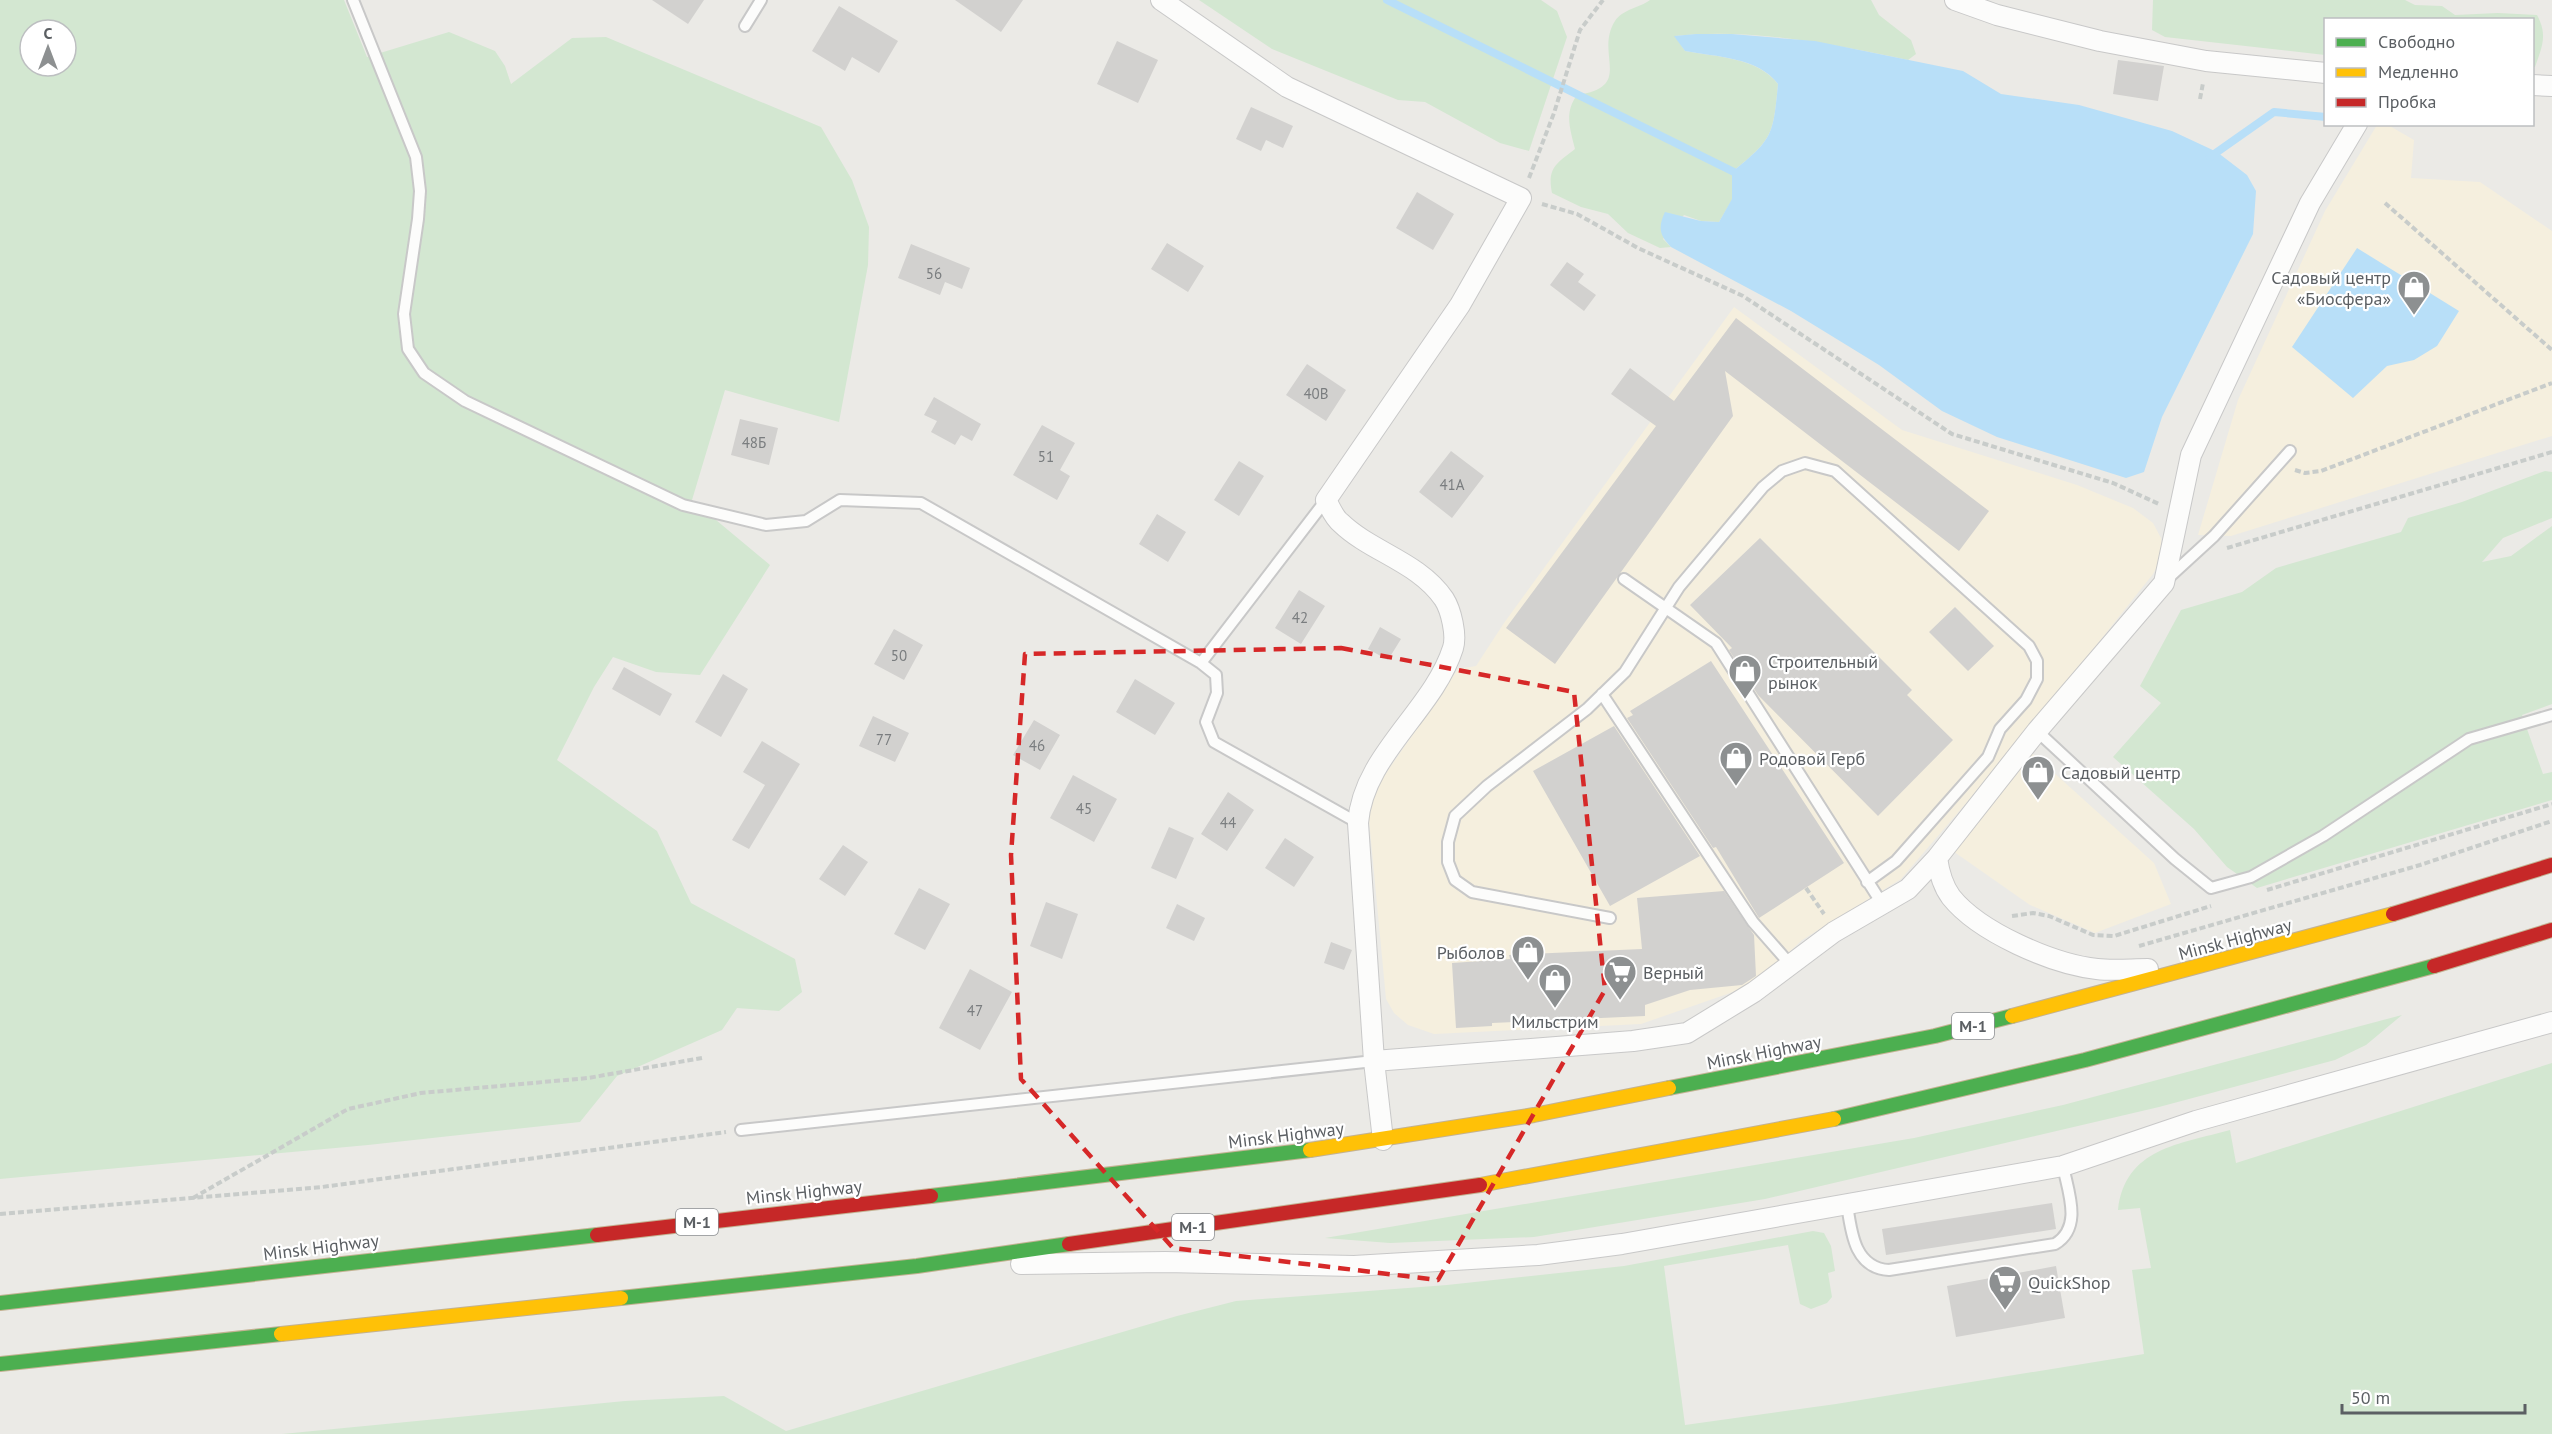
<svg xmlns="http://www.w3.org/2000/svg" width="2552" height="1434" viewBox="0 0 2552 1434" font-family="'PT Sans',sans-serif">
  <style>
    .commercial { fill: #f5efde }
    .green { fill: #d3e7d1; fill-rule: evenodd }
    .water { fill: #b8dff8 }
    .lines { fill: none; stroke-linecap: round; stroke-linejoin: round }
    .stream { stroke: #b8dff8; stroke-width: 8 }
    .building { fill: #d2d1cf }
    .lane-casing { stroke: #c8c8c8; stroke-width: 14 }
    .street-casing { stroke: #c8c8c8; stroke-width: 22 }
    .fast-casing { stroke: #c3b292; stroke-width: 16 }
    .slow-casing { stroke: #c3b292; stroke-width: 16 }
    .jam-casing { stroke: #c3b292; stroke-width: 16 }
    .path { stroke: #c8ccca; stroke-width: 4; stroke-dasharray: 6 3; stroke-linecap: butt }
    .lane { stroke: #fcfcfb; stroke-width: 10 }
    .street { stroke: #fcfcfb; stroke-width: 20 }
    .fast { stroke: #4caf50; stroke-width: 14 }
    .slow { stroke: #ffc107; stroke-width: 14 }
    .jam { stroke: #c62828; stroke-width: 14 }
    .marked { fill: none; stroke: #d62828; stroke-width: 4.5; stroke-dasharray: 12 8; stroke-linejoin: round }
    .labels { text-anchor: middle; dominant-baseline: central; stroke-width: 4.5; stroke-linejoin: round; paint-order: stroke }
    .number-label { font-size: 15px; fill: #7a7d7f }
    .shield { fill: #fff; stroke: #8c8f92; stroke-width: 1.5 }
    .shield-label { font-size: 16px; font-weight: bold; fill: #5b5f63 }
    .poi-label { font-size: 18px; fill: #5b5f63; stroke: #fff; text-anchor: start }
    .street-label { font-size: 18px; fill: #5b5f63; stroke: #fff }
  </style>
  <rect width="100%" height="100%" fill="#ebeae6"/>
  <path class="commercial" d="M 2377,125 L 2388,125 L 2414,140 L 2411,178 L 2480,182 L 2552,231 L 2552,436 L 2231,536 L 2198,535 L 2238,400 L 2325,211 Z
    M 1734,307 L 1902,430 L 2077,485 L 2133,508 L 2153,523 L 2161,538 L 2163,556 L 2153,574 L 2028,731 L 1901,879 L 1802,940 L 1756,984 L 1641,1024 L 1434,1034 L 1408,1025 L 1394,1013 L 1386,999 L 1368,810 L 1373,792 L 1458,669 L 1476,666 L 1504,623 Z
    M 2032,753 L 2154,863 L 2171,904 L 2095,933 L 2030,905 L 1950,849 Z"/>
  <path class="green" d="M 0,0 L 344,0 L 367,57 L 449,32 L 495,51 L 505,66 L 511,84 L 572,38 L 606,37 L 821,127 L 852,180 L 869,227 L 868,265 L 839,422 L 725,390 L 692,500 L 770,565 L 700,675 L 656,672 L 613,657 L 594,687 L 557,760 L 657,831 L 691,903 L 795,959 L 802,992 L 779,1011 L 737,1008 L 722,1030 L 617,1076 L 580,1122 L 368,1145 L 0,1179 ZM 30,30 L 66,30 L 66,66 L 30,66 Z
    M 1199,0 L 1541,0 L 1557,11 L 1567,37 L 1529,151 L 1500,143 L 1425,102 L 1398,100 L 1272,49 Z
    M 1650,0 L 1871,0 L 1879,15 L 1911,40 L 1916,54 L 1908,60 C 1831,44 1753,28 1675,36 L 1685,51 C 1716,57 1757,57 1778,84 C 1773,136 1773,139 1732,172 L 1732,200 L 1719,222 L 1701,221 L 1684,215 L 1663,239 L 1671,247 L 1660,248 L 1628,233 L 1608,214 L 1581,207 L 1552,193 C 1547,168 1556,164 1575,149 C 1570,128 1564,113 1577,95 C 1635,87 1594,54 1615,21 C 1623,9 1639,8 1650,0 Z
    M 2153,0 L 2405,0 L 2415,5 L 2442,6 L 2455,15 L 2498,13 L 2537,15 C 2548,35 2542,47 2535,67 L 2533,67 L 2532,20 L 2326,20 L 2325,55 L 2165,37 L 2152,30 Z
    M 2545,471 L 2552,472 L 2552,518 L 2503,538 L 2482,562 L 2511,556 L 2552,526 L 2552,704 L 2522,715 L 2543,774 L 2552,772 L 2552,800 L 2257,888 L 2227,867 L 2194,829 L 2113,757 L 2161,703 L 2140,686 L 2181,610 L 2242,592 L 2276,568 L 2401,532 L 2408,518 L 2462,502 Z
    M 2402,1015 L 2366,1045 L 2335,1060 L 2159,1107 L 1765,1199 L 1534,1237 L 1390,1243 L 1325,1238 L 1914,1138 L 2063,1105 Z
    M 2552,1063 L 2552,1434 L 282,1434 L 625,1401 L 724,1396 L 786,1431 L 1177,1316 L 1236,1301 L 1447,1285 L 1624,1266 L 1813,1231 L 1824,1233 L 1831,1246 L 1835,1271 L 1828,1273 L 1832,1297 L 1827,1303 L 1811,1309 L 1800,1304 L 1788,1245 L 1664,1266 L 1685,1425 L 1836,1404 L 2144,1354 L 2132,1270 L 2151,1268 L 2140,1208 L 2118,1210 C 2125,1148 2180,1144 2230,1130 L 2236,1163 Z"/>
  <path class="water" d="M 1696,34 L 1732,34 L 1815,41 L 1963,71 L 2001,94 L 2079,105 L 2172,131 L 2217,152 L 2247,175 L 2256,191 L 2253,234 L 2162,417 L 2144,472 L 2126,478 L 1997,437 L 1942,411 L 1879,365 L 1791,311 L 1671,247 C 1659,235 1658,227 1665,212 L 1701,221 L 1719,222 L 1732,199 L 1732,172 C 1773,139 1773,136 1778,84 C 1758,57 1716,57 1685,51 L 1674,36 Z
    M 2357,248 L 2459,311 L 2437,346 L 2414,360 L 2387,366 L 2353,398 L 2292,347 Z"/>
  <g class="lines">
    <path class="stream" d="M 1387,0 L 1740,175
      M 2210,157 L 2274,112 L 2326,117"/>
  </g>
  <path class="building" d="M 652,0 L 704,0 L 688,24 Z
    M 955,0 L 1023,0 L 1001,32 Z
    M 839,6 L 898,41 L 879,73 L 852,57 L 845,71 L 812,51 Z
    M 1117,41 L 1158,60 L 1138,103 L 1097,84 Z
    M 2118,60 L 2164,66 L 2158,101 L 2113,94 Z
    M 1251,107 L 1293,126 L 1283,148 L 1266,140 L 1261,151 L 1236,139 Z
    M 1417,192 L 1454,214 L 1433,250 L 1396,228 Z
    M 1167,243 L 1204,266 L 1188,292 L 1151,269 Z
    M 911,244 L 970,268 L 962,289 L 945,282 L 940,295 L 898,278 Z
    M 1567,262 L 1584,274 L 1578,282 L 1596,295 L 1584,311 L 1550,285 Z
    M 1736,318 L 1989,511 L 1959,551 L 1725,371 L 1733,416 L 1555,664 L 1506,628 L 1656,426 L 1611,394 L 1630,368 L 1674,401 Z
    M 1307,364 L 1346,390 L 1326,421 L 1286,395 Z
    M 934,397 L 981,424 L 972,441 L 961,435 L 955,445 L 931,432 L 937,421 L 924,415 Z
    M 740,419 L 778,428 L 769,465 L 731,455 Z
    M 1042,425 L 1075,443 L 1060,470 L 1070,476 L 1057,500 L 1013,475 Z
    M 1451,451 L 1484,476 L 1452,518 L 1419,492 Z
    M 1239,461 L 1264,476 L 1239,516 L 1214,500 Z
    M 1157,514 L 1186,532 L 1168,562 L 1139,544 Z
    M 1760,538 L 1912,690 L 1907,695 L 1953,740 L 1878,816 L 1758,695 L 1729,650 L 1732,648 L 1690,605 Z
    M 1299,590 L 1325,606 L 1301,644 L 1275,628 Z
    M 1955,607 L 1994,646 L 1968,671 L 1929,632 Z
    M 1380,627 L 1401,639 L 1388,660 L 1368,649 Z
    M 894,629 L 923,645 L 904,680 L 874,664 Z
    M 1711,661 L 1844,863 L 1759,918 L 1716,847 L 1713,848 L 1627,718 L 1633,715 L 1630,711 Z
    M 624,667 L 672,694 L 660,716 L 612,689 Z
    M 723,674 L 748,689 L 721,737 L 695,722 Z
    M 1135,679 L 1175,703 L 1155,735 L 1116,712 Z
    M 873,716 L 909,733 L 895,762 L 859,746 Z
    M 1034,720 L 1060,735 L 1040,770 L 1013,755 Z
    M 1614,726 L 1700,856 L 1610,906 L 1533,771 Z
    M 762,741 L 800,764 L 749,849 L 732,840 L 765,785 L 743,772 Z
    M 1073,775 L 1117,799 L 1094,842 L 1050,818 Z
    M 1228,792 L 1254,810 L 1227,851 L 1201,834 Z
    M 1169,827 L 1194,838 L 1176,879 L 1151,868 Z
    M 1285,838 L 1314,857 L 1294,887 L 1265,868 Z
    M 843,845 L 868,862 L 845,896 L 819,879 Z
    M 919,888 L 950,904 L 925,950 L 894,934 Z
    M 1724,891 L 1754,935 L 1756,976 L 1742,985 L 1690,990 L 1645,1005 L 1645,1016 L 1492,1023 L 1492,1026 L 1456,1028 L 1452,963 L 1510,959 L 1509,955 L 1642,949 L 1637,898 Z
    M 1046,902 L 1078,914 L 1062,959 L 1030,946 Z
    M 1177,904 L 1205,918 L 1194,941 L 1166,928 Z
    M 1331,942 L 1352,950 L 1344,970 L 1324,963 Z
    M 970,969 L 1012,992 L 980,1050 L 939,1028 Z
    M 2052,1203 L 2056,1229 L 1886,1255 L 1882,1229 Z
    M 2056,1266 L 2065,1318 L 1956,1337 L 1947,1286 Z"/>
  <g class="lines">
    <g class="lane-casing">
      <path id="lane" d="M 353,0 L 416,157 L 420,191 L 418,219 L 404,314 L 408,349 L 424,373 L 465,401 L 683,505 L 766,525 L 806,521 L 840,500 L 921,503 L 1201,663 L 1216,675 L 1217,693 L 1206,722 L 1214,742 L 1358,823
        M 745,26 L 761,0
        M 1624,579 L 1716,643 L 1881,902
        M 2166,580 L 2214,536 L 2290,451
        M 1201,663 L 1326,500
        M 1602,694 L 1753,922 L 1789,963
        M 2037,731 L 2175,859 L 2211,888 L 2251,877 L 2323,836 L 2469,739 L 2552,715
        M 1610,918 L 1472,892 L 1455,880 L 1448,862 L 1448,842 L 1455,816 L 1487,786 L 1587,709 L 1625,672 L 1679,587 L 1763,487 L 1782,471 L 1805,463 L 1835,471 L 2029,646 L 2037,661 L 2037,679 L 2026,700 L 2000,729 L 1988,757 L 1896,861 L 1867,882
        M 741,1130 L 1374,1061
        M 1847,1204 C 1851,1231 1854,1268 1889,1270 L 2055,1244 C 2083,1227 2068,1192 2063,1166"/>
    </g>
    <g class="street-casing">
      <path id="street" d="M 1161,0 L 1287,87 L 1521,198 L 1460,305 L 1326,500 C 1330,507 1334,518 1341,523 C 1371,552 1419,562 1444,599 C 1451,610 1457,635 1453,648 C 1433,711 1363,755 1358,823 L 1374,1061 L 1383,1140
        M 1955,0 L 1997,15 L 2100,41 L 2206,61 L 2326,73
        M 2532,85 L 2552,86
        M 1937,858 C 1939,872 1942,885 1951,897 C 1979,932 2052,964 2097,969 C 2114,971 2132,969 2148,969
        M 1374,1061 L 1633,1041 L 1687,1033 L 1754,992 L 1834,932 L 1908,889 L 1937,858 L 2037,731 L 2164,583 L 2191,455 L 2310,203 L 2357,124
        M 1021,1264 L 1165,1262 L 1354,1266 L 1538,1255 L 1622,1244 L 2063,1166 L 2196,1121 L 2552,1022"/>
    </g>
    <g class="fast-casing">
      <path id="fast" d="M 1669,1088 L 1935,1036 L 2012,1016
        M 1834,1119 L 2085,1060 L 2434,966
        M 931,1196 L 1310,1150
        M 621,1298 L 917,1266 L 1069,1244
        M 0,1303 L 597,1235
        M 0,1364 L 281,1334"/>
    </g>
    <g class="slow-casing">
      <path id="slow" d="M 2012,1016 L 2393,914
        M 1310,1150 L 1534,1115 L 1669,1088
        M 1480,1185 L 1834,1119
        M 281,1334 L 621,1298"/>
    </g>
    <g class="jam-casing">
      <path id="jam" d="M 2393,914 L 2552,865
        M 2434,966 L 2552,930
        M 597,1235 L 931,1196
        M 1069,1244 L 1480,1185"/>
    </g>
    <path class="path" d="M 2200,99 L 2203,83
      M 1529,178 L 1554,113 L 1580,30 L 1603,0
      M 2385,203 L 2552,350
      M 1542,204 L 1577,214 L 1638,248 L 1743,296 L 1952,434 L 2113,483 L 2159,504
      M 2295,470 L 2305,473 L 2321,471 L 2552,383
      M 2227,548 L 2552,452
      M 1806,888 L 1824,914
      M 2267,890 L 2552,804
      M 2012,916 L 2033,913 L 2049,916 L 2093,935 L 2114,936 L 2211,906
      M 2139,946 L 2420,865 L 2552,821
      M 193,1198 L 348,1109 L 421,1093 L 588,1078 L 702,1058
      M 0,1214 L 322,1187 L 726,1132"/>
    <use href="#lane" class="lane"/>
    <use href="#street" class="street"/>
    <use href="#fast" class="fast"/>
    <use href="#slow" class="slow"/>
    <use href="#jam" class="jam"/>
  </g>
  <path class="marked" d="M 1341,648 L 1574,692 L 1605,990 L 1438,1280 L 1173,1248 L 1021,1079 L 1011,855 L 1025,654 Z"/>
  <defs>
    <g id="shop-pin" transform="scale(1.725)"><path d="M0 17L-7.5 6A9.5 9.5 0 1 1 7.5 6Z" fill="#8d9091" stroke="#fff"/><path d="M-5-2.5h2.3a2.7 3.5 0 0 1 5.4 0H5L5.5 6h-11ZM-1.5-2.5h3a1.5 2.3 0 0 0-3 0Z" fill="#fff"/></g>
    <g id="supermarket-pin" transform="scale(1.725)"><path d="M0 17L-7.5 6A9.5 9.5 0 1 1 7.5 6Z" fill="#8d9091" stroke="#fff"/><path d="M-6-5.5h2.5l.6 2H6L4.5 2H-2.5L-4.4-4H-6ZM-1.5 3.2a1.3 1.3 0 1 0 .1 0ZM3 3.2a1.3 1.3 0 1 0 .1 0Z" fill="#fff"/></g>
  </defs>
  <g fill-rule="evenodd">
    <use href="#shop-pin" x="2414" y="287"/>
    <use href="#shop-pin" x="1745" y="671"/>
    <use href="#shop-pin" x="1736" y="758"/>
    <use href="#shop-pin" x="2038" y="772"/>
    <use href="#shop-pin" x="1528" y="952"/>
    <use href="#supermarket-pin" x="1620" y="972"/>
    <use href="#shop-pin" x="1555" y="980"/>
    <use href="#supermarket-pin" x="2005" y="1282"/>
  </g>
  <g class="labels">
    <g class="number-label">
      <text x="934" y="273">56</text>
      <text x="1316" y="393">40В</text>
      <text x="754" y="442">48Б</text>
      <text x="1046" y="456">51</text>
      <text x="1452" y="484">41А</text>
      <text x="1300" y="617">42</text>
      <text x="899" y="655">50</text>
      <text x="884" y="739">77</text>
      <text x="1037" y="745">46</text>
      <text x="1084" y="808">45</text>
      <text x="1228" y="822">44</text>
      <text x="975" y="1010">47</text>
    </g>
    <g class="shield">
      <rect x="1952" y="1013" width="42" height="26" rx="4.5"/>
      <rect x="676" y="1209" width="42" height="26" rx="4.5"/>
      <rect x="1172" y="1214" width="42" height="26" rx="4.5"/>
    </g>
    <g class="shield-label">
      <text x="1973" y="1026">М-1</text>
      <text x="697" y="1222">М-1</text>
      <text x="1193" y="1227">М-1</text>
    </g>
    <g class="poi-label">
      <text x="2391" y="277" text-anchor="end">Садовый центр<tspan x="2391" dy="21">«Биосфера»</tspan></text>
      <text x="1768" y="661">Строительный<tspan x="1768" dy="21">рынок</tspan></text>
      <text x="1759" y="758">Родовой Герб</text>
      <text x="2061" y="772">Садовый центр</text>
      <text x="1505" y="952" text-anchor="end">Рыболов</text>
      <text x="1643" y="972">Верный</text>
      <text x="1555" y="1021" text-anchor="middle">Мильстрим</text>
      <text x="2028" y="1282">QuickShop</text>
    </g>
    <g class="street-label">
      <text transform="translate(2235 939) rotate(-15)">Minsk Highway</text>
      <text transform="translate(1764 1052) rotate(-11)">Minsk Highway</text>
      <text transform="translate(1286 1135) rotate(-7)">Minsk Highway</text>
      <text transform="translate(804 1192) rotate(-6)">Minsk Highway</text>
      <text transform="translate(321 1247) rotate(-7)">Minsk Highway</text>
    </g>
  </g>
  <rect x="2324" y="18" width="210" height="108" fill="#ffffff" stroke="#bdbfc1" stroke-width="1.5"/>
  <rect x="2336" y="38" width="30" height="9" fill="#4caf50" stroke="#bdbfc1" stroke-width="1.5"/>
  <text x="2378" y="48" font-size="18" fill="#5b5f63">Свободно</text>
  <rect x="2336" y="68" width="30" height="9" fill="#ffc107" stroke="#bdbfc1" stroke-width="1.5"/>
  <text x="2378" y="78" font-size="18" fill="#5b5f63">Медленно</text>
  <rect x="2336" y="98" width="30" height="9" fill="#c62828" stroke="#bdbfc1" stroke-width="1.5"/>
  <text x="2378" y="108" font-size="18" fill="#5b5f63">Пробка</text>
  <g transform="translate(48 48)"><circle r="28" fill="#ffffff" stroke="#bdbfc1" stroke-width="1.5"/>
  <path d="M0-4.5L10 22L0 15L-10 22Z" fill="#8d9091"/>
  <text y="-9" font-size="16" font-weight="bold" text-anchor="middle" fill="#5b5f63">С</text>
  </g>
  <path d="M2342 1404v9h183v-9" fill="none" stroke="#5b5f63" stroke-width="3"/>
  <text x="2351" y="1404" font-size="18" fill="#5b5f63" stroke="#ffffff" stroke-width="4.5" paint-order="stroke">50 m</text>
</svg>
